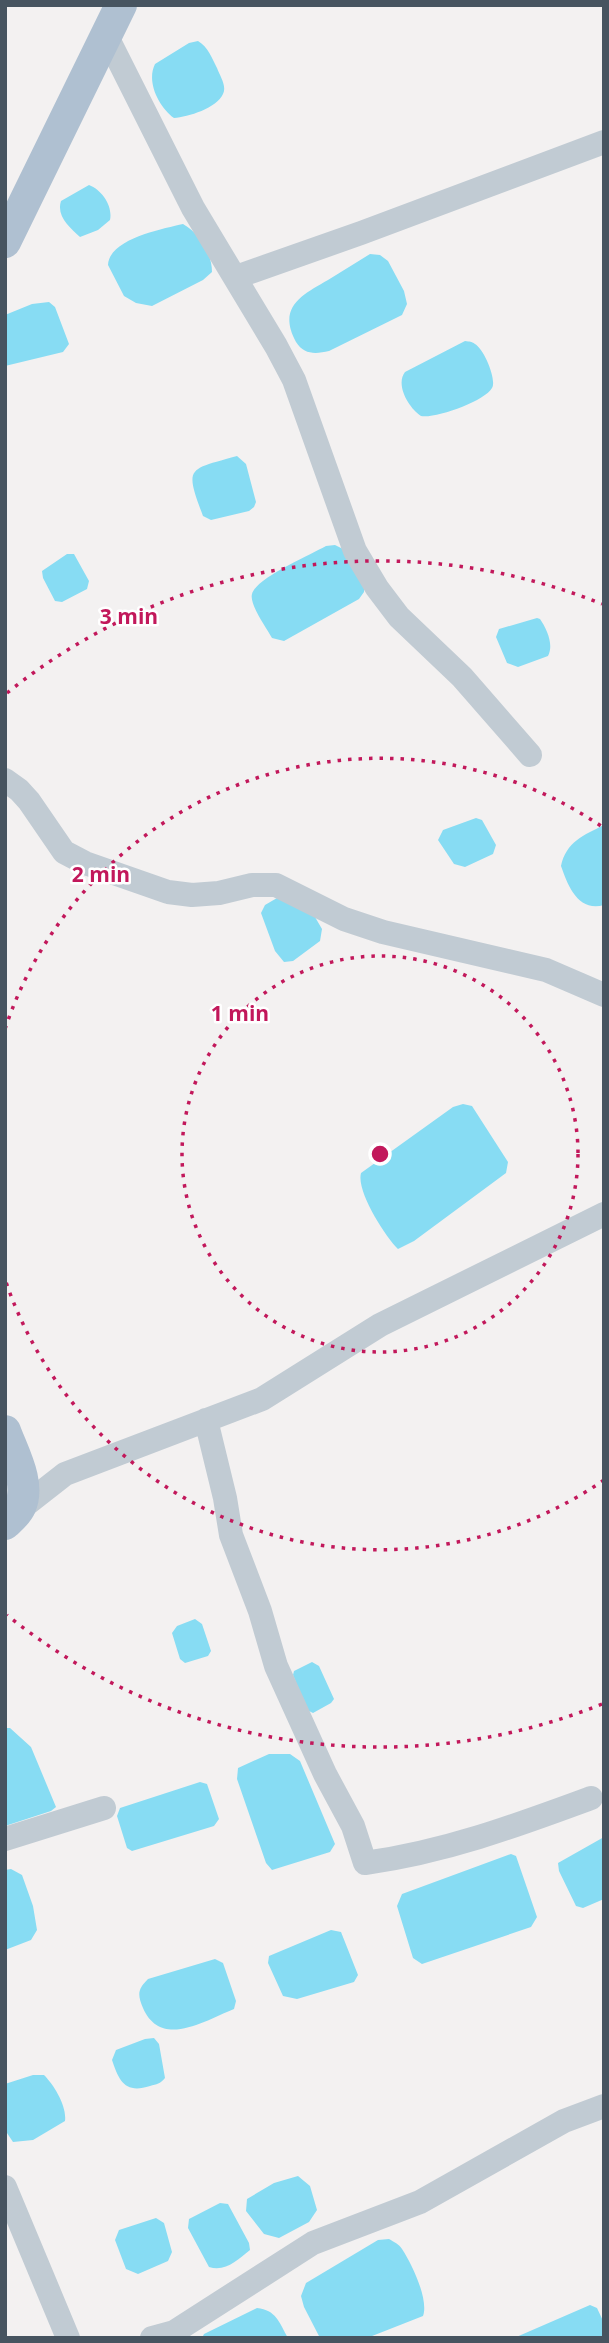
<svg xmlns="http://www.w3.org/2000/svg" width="609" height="2343" viewBox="0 0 609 2343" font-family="'Open Sans',sans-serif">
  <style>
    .water { fill: #87dcf3 }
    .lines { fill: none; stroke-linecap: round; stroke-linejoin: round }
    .minor { stroke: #c1cbd3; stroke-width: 24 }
    .major { stroke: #afc0d1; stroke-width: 32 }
    .ring { fill: none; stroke: #c2185b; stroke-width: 3.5; stroke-dasharray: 3.5 7 }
    .centre { fill: #c2185b; stroke: #fff; stroke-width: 3.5 }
    .ring-label { font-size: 21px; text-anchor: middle; font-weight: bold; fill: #c2185b; stroke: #fff; stroke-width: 5; stroke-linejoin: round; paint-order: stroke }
  </style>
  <rect width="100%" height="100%" fill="#f3f1f1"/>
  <path class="water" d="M 198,41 C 208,47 212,58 217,68 C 220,76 227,86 223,94 C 217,108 188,117 174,118 C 159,107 146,82 155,64 L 189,43 Z
    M 89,185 C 102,190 113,206 110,220 L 98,230 L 80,237 C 70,228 56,216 61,201 Z
    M 183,224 C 199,233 212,253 212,272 L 203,280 L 152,306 L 136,303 L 124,296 L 108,265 C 109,239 162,229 183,224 Z
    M 370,254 L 380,255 L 388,261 L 404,291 L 407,304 L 402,315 L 329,351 C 316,354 304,355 296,342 C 277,307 302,295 328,280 C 342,271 356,263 370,254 Z
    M 49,302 L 55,307 L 69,344 L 63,352 L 5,366 L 5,315 L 32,304 Z
    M 465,341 C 470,342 471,341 475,344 C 484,349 497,380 492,388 C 485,401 435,419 421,416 C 409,408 395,385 405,372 Z
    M 237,456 L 246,464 L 256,502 L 254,507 L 249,511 L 211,520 L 203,516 C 184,466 188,470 237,456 Z
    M 335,545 L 343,549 L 364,587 L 364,592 L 359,599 L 284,641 L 272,638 C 267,629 249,604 252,594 C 256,578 310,555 326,546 Z
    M 67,554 L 74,554 L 89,581 L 87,589 L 62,602 L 55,601 L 43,578 L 42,571 Z
    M 537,618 L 540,619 C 547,629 554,645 548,656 L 518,667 L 507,663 L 496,637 L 499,629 Z
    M 476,818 L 482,820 L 496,845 L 493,854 L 465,867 L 454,864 L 438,840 L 443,830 Z
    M 604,825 L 604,905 C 578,912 568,886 561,866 C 566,842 584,835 604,825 Z
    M 277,898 L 315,917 L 322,929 L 320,941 L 293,961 L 284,962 L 275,951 L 261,913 L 265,905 Z
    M 463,1104 L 472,1106 L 508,1162 L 506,1173 L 414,1241 L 398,1249 C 385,1236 356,1191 361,1173 L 453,1107 Z
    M 195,1619 L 202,1624 L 211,1651 L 208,1656 L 185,1663 L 180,1659 L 172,1633 L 177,1626 Z
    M 312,1662 L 319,1666 L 334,1699 L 331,1703 L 313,1713 L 307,1710 L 293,1675 L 294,1671 Z
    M 5,1728 L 10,1728 L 31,1747 L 56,1807 L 51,1811 L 5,1826 Z
    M 269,1754 L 290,1754 L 300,1761 L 335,1844 L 330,1852 L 272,1870 L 266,1863 L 237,1779 L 238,1768 Z
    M 200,1782 L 207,1784 L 219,1819 L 214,1826 L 132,1851 L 127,1848 L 117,1816 L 120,1808 Z
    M 604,1837 L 604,1899 L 583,1908 L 576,1906 L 559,1871 L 558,1863 Z
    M 511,1854 L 516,1856 L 537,1917 L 531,1927 L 422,1964 L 413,1958 L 397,1906 L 402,1894 Z
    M 11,1869 L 22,1875 L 33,1906 L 37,1930 L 31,1940 L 5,1950 L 5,1870 Z
    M 331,1930 L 341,1932 L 358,1975 L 354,1982 L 297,1999 L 283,1996 L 268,1963 L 269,1956 Z
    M 215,1959 L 223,1963 L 236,2001 L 234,2009 C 204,2021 161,2049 143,2008 C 137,1994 138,1989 148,1979 Z
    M 154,2038 L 159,2044 L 165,2078 C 160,2084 157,2084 150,2086 C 125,2094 119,2081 112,2060 L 116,2050 L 145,2039 Z
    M 33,2075 L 44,2075 C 54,2085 67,2106 65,2121 L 33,2140 L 13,2142 L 5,2130 L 5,2084 Z
    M 298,2176 L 310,2186 L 317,2210 L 309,2222 L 279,2238 L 264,2234 L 246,2211 L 247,2199 L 274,2183 Z
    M 220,2203 L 228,2204 L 249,2243 L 250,2250 C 237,2260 226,2272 209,2267 L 188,2228 L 189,2219 Z
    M 156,2218 L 164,2223 L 172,2252 L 168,2261 L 138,2274 L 126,2269 L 115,2240 L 119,2230 Z
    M 389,2239 C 394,2242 399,2244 402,2249 C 412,2264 429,2300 423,2316 L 367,2338 L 320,2338 L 304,2307 L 301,2296 L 306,2283 L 378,2240 Z
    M 590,2305 L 597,2308 L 604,2323 L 603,2338 L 514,2338 Z
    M 257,2308 C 276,2310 279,2322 288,2338 L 202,2338 L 204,2334 Z"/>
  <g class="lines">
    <path class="minor" d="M 106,35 L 193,208 L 276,346 L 294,380 L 355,551 L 377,588 L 399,617 L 462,677 L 530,755
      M 236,277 L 361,233 L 604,142
      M 5,780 L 19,790 L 29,801 L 64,852 L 85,863 L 168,892 L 192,895 L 219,893 L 252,885 L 276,885 L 344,919 L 383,932 L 546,970 L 604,995
      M 206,1420 L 225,1498 L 231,1535 L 260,1611 L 276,1666 L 325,1774 L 353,1826 L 365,1863 C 445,1852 515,1826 591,1798
      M 19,1510 L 65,1474 L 262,1399 L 380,1325 L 604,1214
      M 5,1839 L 104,1808
      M 5,2187 L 68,2338
      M 152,2338 L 174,2332 L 313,2243 L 420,2202 L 564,2121 L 604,2106"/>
    <path class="major" d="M 5,242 L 121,5
      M 5,1431 C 13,1453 31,1484 20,1507 C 17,1514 10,1519 5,1524"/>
  </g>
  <g class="ring">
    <circle cx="380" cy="1154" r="198"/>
    <path d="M604 1480A395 395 0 0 1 5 1279M5 1029A395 395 0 0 1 604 828"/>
    <path d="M602 1704A593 593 0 0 1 7 1615M7 693A593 593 0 0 1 602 604"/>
  </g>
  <circle cx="380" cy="1154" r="10" class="centre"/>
  <g class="ring-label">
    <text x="129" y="624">3 min</text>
    <text x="101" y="882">2 min</text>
    <text x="240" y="1021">1 min</text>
  </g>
  <rect width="609" height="2343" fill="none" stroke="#475460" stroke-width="14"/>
</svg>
